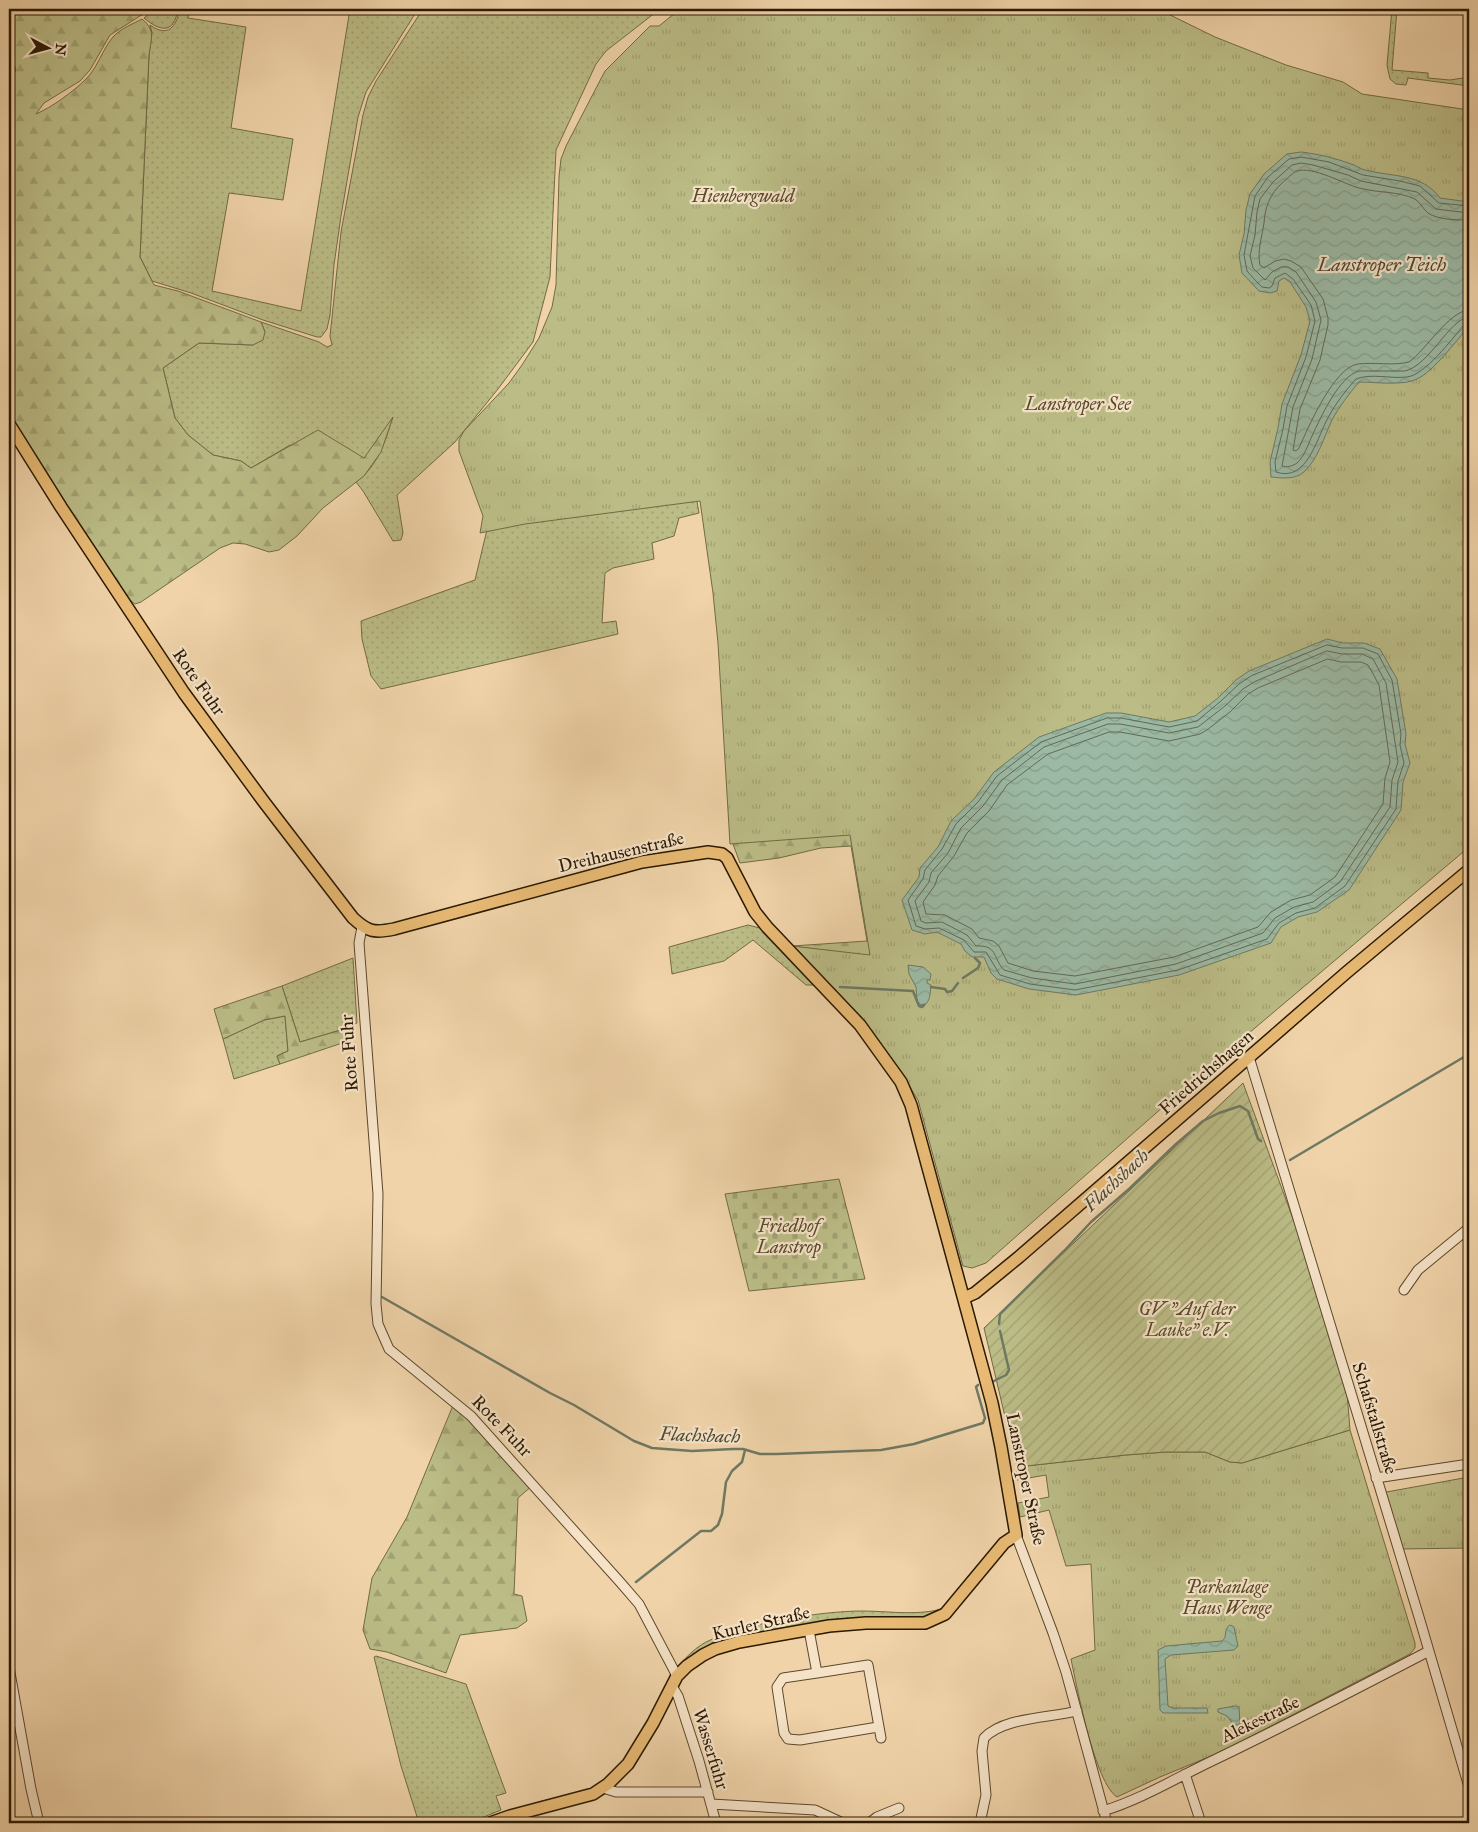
<svg xmlns="http://www.w3.org/2000/svg" width="1478" height="1832" viewBox="0 0 1478 1832" font-family="'IM FELL Great Primer',serif">
  <style>
    .grass { fill: url(#grass-dots); stroke: #726a44 }
    .forest { fill: url(#forest-firs); stroke: #726a44 }
    .cemetery { fill: url(#cemetery-stones); stroke: #726a44 }
    .park { fill: url(#park-tufts); stroke: #726a44 }
    .garden { fill: url(#garden-furrows); stroke: #726a44 }
    .water { fill: url(#water-waves); stroke: #6e7963 }
    .lines { fill: none; stroke-linecap: round; stroke-linejoin: round }
    .shore { stroke: #626953; stroke-width: 1 }
    .stream { stroke: #6e7963; stroke-width: 2.5 }
    .minor-casing { stroke: #5c482c; stroke-width: 11 }
    .major-casing { stroke: #2a1902; stroke-width: 14 }
    .minor { stroke: #f5e2c7; stroke-width: 9 }
    .major { stroke: #e8ba74; stroke-width: 11 }
    .labels { text-anchor: middle; dominant-baseline: central; stroke-width: 4.5; stroke-linejoin: round; paint-order: stroke }
    .park-label { font-size: 18px; font-style: italic; fill: #564a2a; stroke: #f5e2c7 }
    .street-label { font-size: 18px; fill: #2a1902; stroke: #f5e2c7 }
    .water-label { font-size: 19px; font-style: italic; fill: #4c4933; stroke: #f5e2c7 }
  </style>
  <defs>
    <pattern id="grass-dots" width="8" height="8" patternUnits="userSpaceOnUse" patternTransform="scale(1.25)"><rect width="8" height="8" fill="#bbbc86"/><path d="M2 2h.1M6 6h.1" fill="none" stroke="#a1a172" stroke-width="1.8" stroke-linecap="round"/></pattern>
    <pattern id="forest-firs" width="22" height="20" patternUnits="userSpaceOnUse" patternTransform="scale(1.25)"><rect width="22" height="20" fill="#bbbc86"/><path d="M5 1l3.5 6h-7zM16 11l3.5 6h-7z" fill="#a1a172"/></pattern>
    <pattern id="cemetery-stones" width="16" height="16" patternUnits="userSpaceOnUse" patternTransform="scale(1.25)"><rect width="16" height="16" fill="#bbbc86"/><path d="M2 7V4a2 2 0 0 1 4 0v3zM10 15v-3a2 2 0 0 1 4 0v3z" fill="#a1a172"/></pattern>
    <pattern id="park-tufts" width="24" height="20" patternUnits="userSpaceOnUse" patternTransform="scale(1.25)"><rect width="24" height="20" fill="#bbbc86"/><path d="M3 7l-1-3M5 7V3M7 7l1-3M15 17l-1-3M17 17v-4M19 17l1-3" fill="none" stroke="#a1a172"/></pattern>
    <pattern id="garden-furrows" width="10" height="10" patternUnits="userSpaceOnUse" patternTransform="scale(1.25)"><rect width="10" height="10" fill="#bbbc86"/><path d="M-1 1l2-2M0 10L10 0M9 11l2-2" fill="none" stroke="#a1a172"/></pattern>
    <pattern id="water-waves" width="16" height="10" patternUnits="userSpaceOnUse" patternTransform="scale(1.25)"><rect width="16" height="10" fill="#9bb9a4"/><path d="M0 5q4-4 8 0t8 0" fill="none" stroke="#869e8c"/></pattern>
  </defs>
  <rect width="100%" height="100%" fill="#f0d3a9"/>
  <filter id="stains"><feTurbulence type="fractalNoise" baseFrequency=".004" numOctaves="4"/><feColorMatrix values="0 0 0 0 .2 0 0 0 0 .09 0 0 0 0 .02 0 0 0 .5 -.17"/></filter>
  <radialGradient id="worn" r=".72"><stop offset=".6" stop-color="#630" stop-opacity="0"/><stop offset="1" stop-color="#630" stop-opacity=".3"/></radialGradient>
  <path class="grass" d="M 155,9 L 178,9 C 174,34 161,32 144,18 Z
    M 180,9 L 189,9 L 188,18 L 246,27 L 231,128 L 293,139 L 283,200 L 229,193 L 212,291 L 301,311 L 350,9 L 418,9 L 366,92 L 358,117 L 341,216 L 334,265 L 330,315 L 327,329 L 321,337 L 317,337 L 263,320 L 191,293 L 152,281 L 140,257 L 149,55 L 152,33 L 150,25 C 168,38 176,27 180,9 Z
    M 423,9 L 660,9 L 606,51 L 596,64 L 556,150 L 550,277 L 533,342 L 498,389 L 455,442 L 397,495 L 403,533 L 401,540 L 393,541 L 363,491 L 356,482 C 377,467 385,443 392,419 L 364,459 L 290,445 L 251,468 L 241,461 L 213,455 L 188,435 L 175,418 L 163,368 L 199,343 L 253,345 L 265,332 L 261,322 L 319,342 L 327,347 L 332,345 L 330,336 L 341,232 L 363,115 L 368,97 L 376,81 Z
    M 1392,9 L 1397,9 L 1392,70 L 1428,73 L 1428,78 L 1450,80 L 1469,77 L 1469,86 L 1408,78 L 1406,85 L 1396,84 L 1390,79 L 1387,65 Z
    M 683,421 L 699,513 L 679,518 L 674,536 L 652,543 L 654,559 L 613,568 L 605,573 L 602,623 L 616,621 L 618,634 L 381,689 L 371,676 L 362,639 L 361,621 L 475,580 L 490,517 Z
    M 748,925 L 764,929 L 816,985 L 806,985 L 753,940 L 724,961 L 672,974 L 669,947 Z
    M 353,958 L 357,1023 L 344,1029 L 300,1042 L 282,986 Z
    M 285,1016 L 288,1051 L 277,1056 L 280,1064 L 234,1079 L 223,1039 L 264,1020 Z
    M 942,1609 L 925,1623 L 877,1623 L 739,1642 L 674,1670 C 684,1660 693,1649 706,1642 C 743,1624 820,1611 862,1611 C 889,1611 915,1616 942,1609 Z
    M 376,1656 L 466,1684 L 506,1793 L 496,1796 L 501,1810 L 469,1823 L 419,1823 L 401,1766 L 374,1657 Z"/>
  <path class="forest" d="M 9,9 L 151,9 L 110,35 L 90,70 L 80,81 L 44,103 L 36,114 C 52,107 73,92 86,79 C 98,67 102,50 113,37 C 121,28 133,24 142,19 C 156,30 151,39 149,55 L 140,257 L 154,285 L 178,291 L 261,322 L 265,332 L 263,340 L 253,345 L 199,343 L 163,368 L 175,418 L 188,435 L 213,455 L 241,461 L 251,468 L 318,430 L 364,458 L 393,417 L 381,452 L 364,476 L 323,508 L 297,536 L 279,550 L 269,552 L 245,544 L 233,543 L 220,548 L 141,602 L 135,604 L 126,597 L 9,414 L 9,74 L 16,71 L 9,46 Z
    M 732,800 L 870,815 L 870,956 L 792,946 L 867,941 L 851,846 L 821,848 L 779,858 L 740,863 L 733,844 Z
    M 282,986 L 300,1042 L 344,1029 L 348,1041 L 280,1064 L 277,1056 L 288,1051 L 285,1016 L 264,1020 L 223,1039 L 214,1009 Z
    M 454,1403 L 533,1485 L 518,1498 L 514,1594 L 522,1596 L 527,1621 L 517,1628 L 460,1635 L 446,1673 L 387,1652 L 370,1649 L 363,1630 L 372,1578 L 407,1517 Z"/>
  <path class="cemetery" d="M 839,1179 L 865,1279 L 749,1291 L 725,1194 Z"/>
  <path class="park" d="M 680,9 L 1158,9 L 1215,37 L 1286,65 L 1343,82 L 1362,94 L 1469,110 L 1469,847 L 1197,1077 L 986,1263 L 972,1268 L 963,1266 L 918,1100 L 898,1068 L 852,1012 L 792,946 L 870,955 L 850,835 L 730,844 L 718,643 L 713,593 L 700,501 L 525,524 L 480,533 L 483,516 L 459,451 L 459,440 L 464,431 L 509,383 L 522,365 L 539,338 L 552,307 L 556,285 L 559,176 L 561,159 L 566,146 L 605,71 L 650,26 L 659,26 Z
    M 1350,1430 L 1415,1643 L 1415,1648 L 1410,1654 L 1221,1752 L 1160,1777 L 1117,1797 C 1095,1783 1077,1688 1071,1659 L 1095,1650 L 1091,1564 L 1066,1566 L 1049,1510 L 1020,1517 L 1018,1503 L 1049,1497 L 1046,1475 L 1017,1480 L 1017,1467 L 1126,1455 L 1166,1452 L 1205,1452 L 1230,1462 L 1242,1463 Z
    M 1469,1477 L 1469,1548 L 1400,1549 L 1381,1493 Z"/>
  <path class="garden" d="M 1243,1083 L 1317,1284 L 1346,1380 L 1350,1430 L 1242,1463 L 1230,1462 L 1205,1452 L 1166,1452 L 1126,1455 L 1017,1467 L 984,1328 Z"/>
  <path class="water" d="M 1301,152 C 1318,154 1335,158 1351,164 C 1356,165 1360,169 1365,170 C 1392,177 1422,173 1440,198 L 1469,202 L 1469,326 C 1457,340 1433,372 1417,379 C 1404,386 1375,382 1359,382 C 1349,394 1339,407 1332,420 C 1324,437 1318,459 1304,472 C 1295,480 1282,478 1271,477 L 1270,462 L 1278,428 L 1282,404 L 1301,355 L 1310,321 L 1306,307 L 1290,282 L 1284,278 L 1279,281 L 1277,291 L 1270,293 L 1259,291 L 1242,273 L 1239,255 L 1244,234 L 1246,210 L 1250,194 L 1264,174 L 1287,154 Z
    M 1327,639 L 1343,643 L 1364,643 L 1380,649 L 1397,679 L 1406,734 L 1405,744 L 1410,763 L 1403,782 L 1401,810 L 1349,890 L 1317,912 L 1298,917 L 1281,927 L 1271,943 L 1179,975 L 1076,995 L 1029,989 L 997,979 L 991,973 L 984,957 L 972,957 L 965,951 L 961,944 L 937,932 L 925,934 L 912,930 L 902,900 L 919,877 L 920,868 L 938,847 L 951,821 L 974,799 L 994,772 L 1039,737 L 1106,713 L 1121,713 L 1169,722 L 1195,716 L 1218,698 L 1236,680 L 1249,671 Z
    M 908,965 L 923,967 L 931,974 L 930,980 L 927,980 L 927,983 L 931,985 C 930,992 931,998 926,1004 L 921,1005 L 917,1001 L 916,987 L 909,974 Z
    M 1230,1625 L 1234,1627 L 1238,1646 L 1234,1650 L 1171,1655 L 1165,1659 L 1168,1706 L 1173,1708 L 1207,1708 L 1208,1713 L 1163,1713 L 1160,1710 L 1158,1650 L 1166,1646 L 1222,1641 C 1228,1637 1223,1629 1230,1625 Z
    M 1235,1706 L 1239,1707 L 1240,1724 L 1238,1725 L 1233,1724 L 1227,1716 L 1218,1712 L 1218,1709 Z"/>
  <g class="lines">
    <path class="shore" d="M 1469,206 L 1439,203 L 1420,186 L 1400,181 L 1363,175 L 1329,162 L 1301,157 L 1289,159 L 1268,177 L 1255,196 L 1244,255 L 1247,271 L 1255,280 L 1262,287 L 1269,288 L 1272,286 L 1275,278 L 1285,273 L 1293,279 L 1311,305 L 1315,321 L 1306,357 L 1287,406 L 1283,429 L 1275,462 L 1276,472 C 1308,483 1317,436 1329,416 C 1336,403 1346,390 1356,379 C 1371,373 1391,379 1407,377 C 1425,375 1451,340 1464,325 L 1469,324
      M 1469,213 L 1436,209 L 1417,192 L 1361,181 L 1348,175 L 1313,165 L 1301,163 L 1292,165 L 1273,182 L 1260,199 L 1257,212 L 1255,235 L 1250,256 L 1253,268 L 1265,280 L 1272,272 L 1281,267 L 1288,267 L 1296,272 L 1316,302 L 1321,320 L 1312,359 L 1293,407 L 1282,466 C 1286,468 1293,466 1297,463 C 1304,457 1308,445 1312,436 C 1320,419 1339,376 1359,371 L 1405,371 C 1430,365 1449,319 1469,317
      M 1469,220 C 1458,220 1438,220 1428,213 C 1423,209 1421,203 1415,199 C 1398,191 1377,193 1359,188 C 1344,184 1313,166 1297,171 C 1292,173 1287,179 1282,183 C 1270,194 1265,207 1264,223 C 1262,237 1257,251 1260,265 L 1264,268 L 1275,261 L 1284,259 L 1291,261 L 1301,267 L 1323,299 L 1328,318 L 1328,325 L 1320,360 L 1300,409 L 1293,450 L 1296,451 L 1299,448 C 1308,428 1334,367 1358,364 C 1375,362 1393,366 1409,362 C 1426,350 1449,311 1469,310
      M 1327,645 L 1342,648 L 1363,648 L 1378,654 L 1392,680 L 1401,734 L 1400,745 L 1404,763 L 1398,781 L 1396,809 L 1345,886 L 1315,908 L 1296,913 L 1279,923 L 1267,939 L 1178,970 L 1075,990 L 1030,984 L 1000,975 L 986,952 L 974,952 L 964,940 L 939,928 L 925,929 L 916,926 L 908,900 L 923,879 L 925,870 L 942,849 L 956,824 L 978,802 L 997,776 L 1041,742 L 1107,718 L 1121,718 L 1169,727 L 1197,721 L 1221,701 L 1239,684 L 1251,676 Z
      M 1327,651 L 1342,654 L 1362,654 L 1373,659 L 1386,683 L 1398,762 L 1392,780 L 1390,807 L 1340,882 L 1313,902 L 1294,907 L 1275,918 L 1263,933 L 1176,964 L 1075,984 L 1032,978 L 1004,970 C 992,957 998,945 976,946 L 967,935 L 942,922 L 926,923 L 921,921 L 915,901 L 929,882 L 931,873 L 948,853 L 961,828 L 983,806 L 1002,780 L 1044,747 L 1108,724 L 1120,724 L 1169,733 L 1198,727 L 1225,706 L 1243,689 L 1254,682 Z
      M 1328,659 L 1341,662 L 1361,662 L 1368,665 L 1371,670 L 1379,685 L 1390,762 L 1385,778 L 1383,804 L 1335,877 L 1310,895 L 1291,900 L 1271,912 L 1258,927 L 1174,957 L 1075,976 L 1033,971 L 1008,963 L 999,946 L 993,941 L 979,938 L 972,929 L 945,915 L 926,914 L 923,902 L 935,885 L 938,876 L 954,856 L 967,833 L 989,811 L 1007,785 L 1048,754 L 1109,732 L 1120,732 L 1169,741 L 1200,734 L 1207,730 L 1230,712 L 1248,694 L 1258,688 Z"/>
    <path class="stream" d="M 963,978 L 978,968 L 980,963 L 975,958
      M 840,987 L 913,991 L 919,1006 L 922,1007 L 924,1005
      M 931,987 L 945,989 L 947,992 L 952,991 L 958,983
      M 1290,1160 L 1469,1054
      M 382,1297 L 550,1393 L 574,1405 L 634,1441 L 652,1448 L 692,1451 L 733,1449 L 743,1449 L 760,1454 L 777,1454 L 881,1450 L 914,1444 L 983,1423 L 985,1418 L 976,1387 L 978,1385
      M 999,1324 L 1000,1314 L 1003,1311 L 1064,1251 L 1091,1222 L 1129,1189 L 1176,1144 L 1203,1121 L 1219,1113 L 1240,1106 L 1248,1111 L 1258,1139 L 1261,1141
      M 992,1382 L 1006,1375 L 1009,1370 L 1000,1331
      M 636,1582 L 701,1531 L 711,1531 L 718,1525 L 722,1514 L 726,1482 L 732,1471 L 742,1462 L 745,1450"/>
    <g class="minor-casing">
      <path id="minor" d="M 362,927 L 359,943 L 378,1194 L 376,1304 L 378,1324 L 389,1349 L 471,1416 L 620,1582 L 639,1604 L 677,1676
        M 1249,1057 L 1419,1617 L 1469,1787
        M 1404,1290 L 1418,1270 L 1469,1228
        M 1376,1478 L 1469,1464
        M 1016,1535 L 1053,1633 L 1066,1672 L 1107,1823
        M 809,1630 L 817,1673 L 868,1665 L 881,1738
        M 9,1667 L 31,1789 L 39,1823
        M 817,1673 L 783,1678 L 777,1687 L 784,1733 L 788,1739 L 800,1740 L 878,1727
        M 672,1686 L 678,1696 L 699,1761 L 716,1823
        M 1185,1774 L 1201,1823
        M 603,1788 L 616,1792 L 708,1792
        M 711,1804 L 815,1810 L 843,1823
        M 1103,1811 C 1142,1799 1178,1777 1214,1760 C 1287,1725 1358,1688 1429,1651
        M 869,1823 L 877,1817 L 899,1808
        M 980,1823 L 986,1795 L 982,1751 L 984,1738 C 1004,1717 1050,1718 1077,1711"/>
    </g>
    <g class="major-casing">
      <path id="major" d="M 9,424 L 61,507 L 184,693 L 264,802 L 353,918 C 368,932 374,933 394,929 L 642,862 L 708,852 L 722,854 L 727,858 L 755,912 L 767,927 L 860,1025 L 901,1082 L 911,1105 L 992,1403 L 1001,1447 L 1016,1535 L 1004,1543 L 945,1614 L 925,1623 L 866,1623 L 829,1626 L 739,1642 L 715,1649 L 703,1655 L 687,1666 L 677,1676 L 653,1723 L 628,1764 L 608,1784 L 593,1794 L 510,1816 L 490,1823
        M 964,1298 L 975,1293 L 1019,1257 L 1347,972 L 1469,870"/>
    </g>
    <use href="#minor" class="minor"/>
    <use href="#major" class="major"/>
  </g>
  <g class="labels">
    <g class="park-label">
      <text x="743" y="196">Hienbergwald</text>
      <text x="1078" y="404">Lanstroper See</text>
      <text x="789" y="1226">Friedhof<tspan x="789" dy="21">Lanstrop</tspan></text>
      <text x="1187" y="1309">GV "Auf der<tspan x="1187" dy="21">Lauke" e.V.</tspan></text>
      <text x="1227" y="1587">Parkanlage<tspan x="1227" dy="21">Haus Wenge</tspan></text>
    </g>
    <g class="street-label">
      <text transform="translate(199 682) rotate(55)">Rote Fuhr</text>
      <text transform="translate(621 852) rotate(-13)">Dreihausenstraße</text>
      <text transform="translate(349 1053) rotate(-94)">Rote Fuhr</text>
      <text transform="translate(1206 1072) rotate(-41)">Friedrichshagen</text>
      <text transform="translate(1375 1418) rotate(73)">Schafstallstraße</text>
      <text transform="translate(502 1426) rotate(46)">Rote Fuhr</text>
      <text transform="translate(1026 1479) rotate(78)">Lanstroper Straße</text>
      <text transform="translate(761 1623) rotate(-13)">Kurler Straße</text>
      <text transform="translate(1260 1719) rotate(-26)">Alekestraße</text>
      <text transform="translate(711 1749) rotate(73)">Wasserfuhr</text>
    </g>
    <g class="water-label">
      <text x="1382" y="264">Lanstroper Teich</text>
      <text transform="translate(1116 1180) rotate(-43)">Flachsbach</text>
      <text transform="translate(700 1435) rotate(2)">Flachsbach</text>
    </g>
  </g>
  <rect width="1478" height="1832" fill="none" stroke="#f0d3a9" stroke-width="30"/>
  <rect x="10" y="10" width="1458" height="1812" fill="none" stroke="#2a1902" stroke-width="2.5"/>
  <rect x="15" y="15" width="1448" height="1802" fill="none" stroke="#2a1902"/>
  <g transform="translate(48 48) rotate(96)" stroke="#f5e2c7" stroke-width="4" paint-order="stroke">
  <path d="M0-4L9 19L0 12L-9 19Z" fill="#2a1902"/>
  <text y="-8" font-size="14" font-weight="bold" text-anchor="middle" fill="#2a1902">N</text>
  </g>
  <rect width="100%" height="100%" filter="url(#stains)"/>
  <rect width="100%" height="100%" fill="url(#worn)"/>
</svg>
